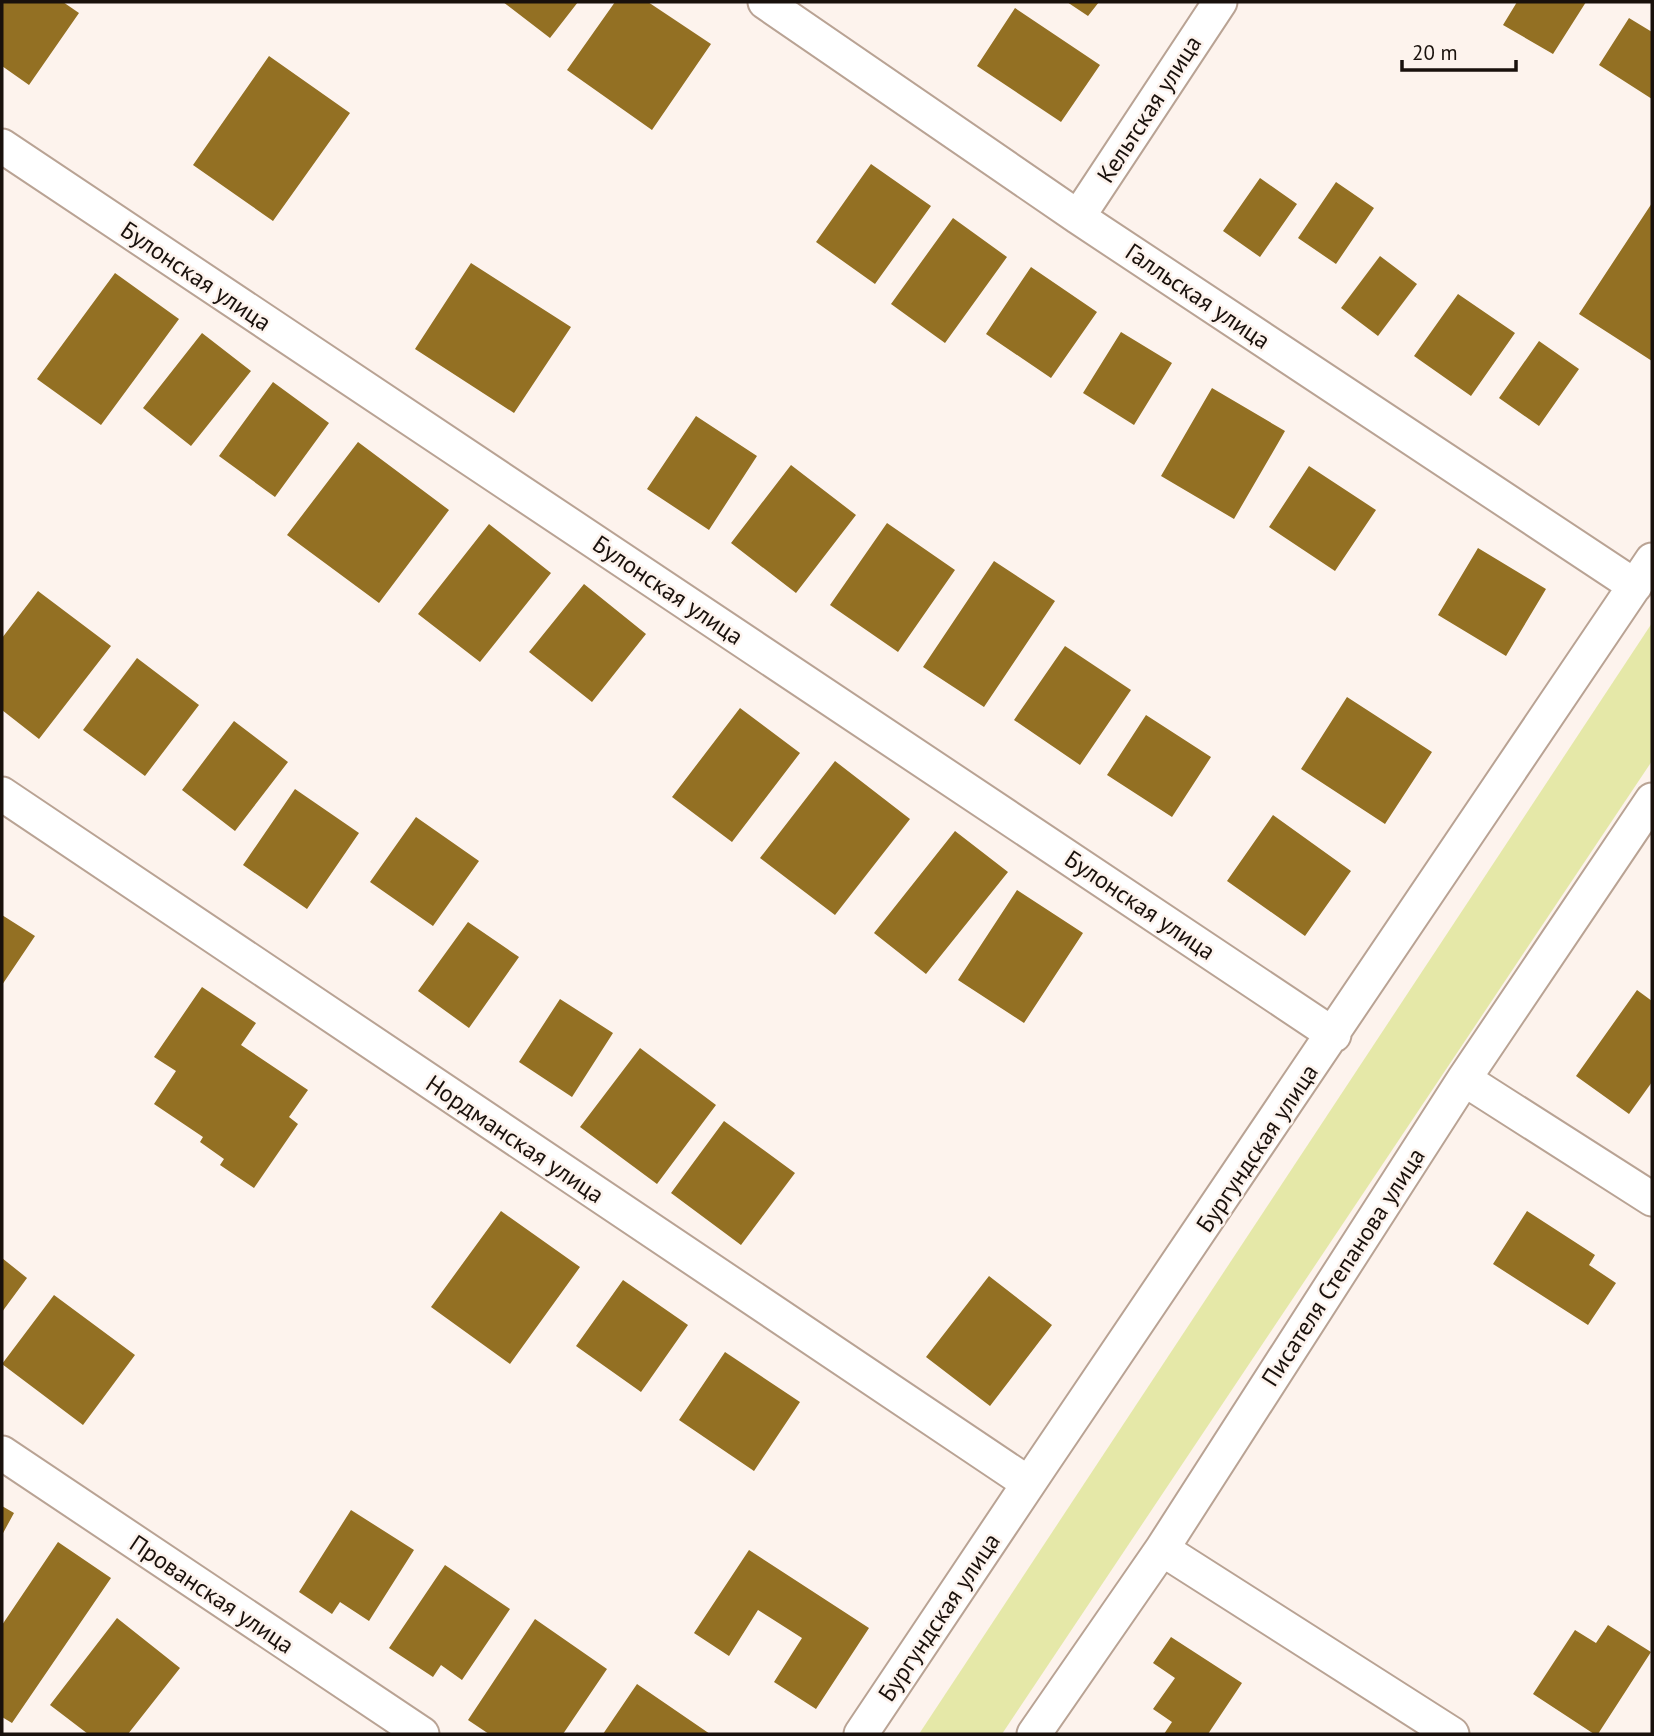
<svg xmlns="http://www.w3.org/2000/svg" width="1654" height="1736" viewBox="0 0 1654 1736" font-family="'PT Sans',sans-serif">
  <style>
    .green { fill: #e5e8a8 }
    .building { fill: #937023 }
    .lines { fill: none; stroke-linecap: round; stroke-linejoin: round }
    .street-casing { stroke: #b9a394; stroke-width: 37 }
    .street { stroke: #fff; stroke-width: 33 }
    .labels { text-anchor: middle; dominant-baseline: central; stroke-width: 5; stroke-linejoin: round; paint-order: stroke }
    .street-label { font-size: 24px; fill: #19110c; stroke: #fdf3ed }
  </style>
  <rect width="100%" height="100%" fill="#fdf3ed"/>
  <path class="green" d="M 1652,623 L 1652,761 L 1002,1734 L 919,1734 Z"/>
  <path class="building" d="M 3,2 L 63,2 L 79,13 L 29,85 L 2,66 Z
    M 503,2 L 578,2 L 550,38 Z
    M 615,2 L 648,2 L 711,44 L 652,130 L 567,70 Z
    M 1067,2 L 1099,2 L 1088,16 Z
    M 1517,2 L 1586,2 L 1553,54 L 1503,25 Z
    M 1015,8 L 1100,65 L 1061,122 L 977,66 Z
    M 1629,18 L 1652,32 L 1652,99 L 1599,65 Z
    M 269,56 L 350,113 L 273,221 L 193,165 Z
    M 871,164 L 931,206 L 875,284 L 816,242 Z
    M 1260,178 L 1297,204 L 1260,257 L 1223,231 Z
    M 1336,182 L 1374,208 L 1336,264 L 1298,238 Z
    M 1652,203 L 1652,361 L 1579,314 Z
    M 953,218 L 1007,257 L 945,343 L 891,304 Z
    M 1380,256 L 1417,284 L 1378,336 L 1341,308 Z
    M 471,263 L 571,327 L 514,413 L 415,349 Z
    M 1031,267 L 1097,312 L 1051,378 L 986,334 Z
    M 115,273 L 179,319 L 101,425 L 37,379 Z
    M 1458,294 L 1515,333 L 1471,396 L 1414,356 Z
    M 1121,332 L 1172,363 L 1134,425 L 1083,393 Z
    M 202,333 L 251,371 L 191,446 L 143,408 Z
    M 1539,341 L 1579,369 L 1539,426 L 1499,398 Z
    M 273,382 L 329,423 L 275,497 L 219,456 Z
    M 1212,388 L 1285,431 L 1234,519 L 1161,476 Z
    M 696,416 L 757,456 L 709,530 L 647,489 Z
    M 358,442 L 449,510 L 379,603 L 287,535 Z
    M 791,465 L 856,515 L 796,593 L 731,543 Z
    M 1309,466 L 1376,510 L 1335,571 L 1269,527 Z
    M 887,523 L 955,570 L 898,652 L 830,605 Z
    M 489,524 L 551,573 L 480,662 L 418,614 Z
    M 1478,548 L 1546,589 L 1506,656 L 1438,615 Z
    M 994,561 L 1055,601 L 984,707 L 923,667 Z
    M 584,584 L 646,634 L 592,702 L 529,652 Z
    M 38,591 L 111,646 L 39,739 L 2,710 L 2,638 Z
    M 1065,646 L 1131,690 L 1080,765 L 1014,720 Z
    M 137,658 L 199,705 L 145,776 L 83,730 Z
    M 1347,697 L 1432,752 L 1385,824 L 1301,769 Z
    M 740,708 L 800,753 L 732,842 L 672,797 Z
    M 1146,715 L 1211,757 L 1172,817 L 1107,775 Z
    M 234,721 L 288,762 L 235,831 L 182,790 Z
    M 835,761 L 910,819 L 835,915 L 760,858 Z
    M 295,789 L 359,833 L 307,909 L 243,865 Z
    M 1273,815 L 1351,871 L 1305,936 L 1227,881 Z
    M 416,817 L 479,861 L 433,926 L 370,882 Z
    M 955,831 L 1008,872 L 926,974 L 874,933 Z
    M 1017,890 L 1083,933 L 1024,1023 L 958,980 Z
    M 2,915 L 35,936 L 2,985 Z
    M 468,922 L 519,957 L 469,1028 L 418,991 Z
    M 202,987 L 256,1023 L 241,1045 L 308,1090 L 289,1117 L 298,1124 L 254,1188 L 220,1165 L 224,1159 L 200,1142 L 203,1137 L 154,1104 L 176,1071 L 154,1057 Z
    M 1637,990 L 1652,1001 L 1652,1082 L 1629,1114 L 1576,1076 Z
    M 560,999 L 613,1033 L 572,1097 L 519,1062 Z
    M 640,1048 L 716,1105 L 657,1184 L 580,1127 Z
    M 724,1121 L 795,1173 L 741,1245 L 671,1193 Z
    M 501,1211 L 580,1267 L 510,1364 L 431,1307 Z
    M 1527,1211 L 1595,1255 L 1589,1265 L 1616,1283 L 1588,1325 L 1493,1264 Z
    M 2,1258 L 27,1278 L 2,1312 Z
    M 989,1276 L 1052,1325 L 990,1406 L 926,1357 Z
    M 623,1280 L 688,1325 L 641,1392 L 576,1346 Z
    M 54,1295 L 135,1355 L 83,1425 L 2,1364 Z
    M 725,1352 L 800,1402 L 754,1471 L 679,1420 Z
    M 2,1506 L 14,1513 L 2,1535 Z
    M 351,1510 L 414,1550 L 369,1621 L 340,1602 L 332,1614 L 299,1592 Z
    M 58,1542 L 111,1578 L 12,1723 L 2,1717 L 2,1625 Z
    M 749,1550 L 869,1628 L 816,1709 L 774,1682 L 802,1638 L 758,1610 L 729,1656 L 694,1633 Z
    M 445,1565 L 510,1609 L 462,1680 L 441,1665 L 433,1677 L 389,1648 Z
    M 117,1618 L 180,1668 L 128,1734 L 88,1734 L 50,1705 Z
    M 535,1619 L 607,1669 L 563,1734 L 489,1734 L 468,1720 Z
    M 1608,1625 L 1651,1652 L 1598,1734 L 1594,1734 L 1533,1694 L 1575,1630 L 1596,1643 Z
    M 1171,1637 L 1242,1683 L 1208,1734 L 1164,1734 L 1172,1722 L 1153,1709 L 1175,1678 L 1153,1663 Z
    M 637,1684 L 710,1734 L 603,1734 Z"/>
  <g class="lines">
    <g class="street-casing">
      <path id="street" d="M 765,2 L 1078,217 L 1635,586
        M 2,146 L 1334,1035
        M 1078,217 L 1220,2
        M 2,794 L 1028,1483
        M 1464,1079 L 1652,1199
        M 2,1453 L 422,1734
        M 1162,1549 L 1452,1734
        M 861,1734 C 1122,1341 1390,953 1652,560
        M 1034,1734 L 1162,1549 L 1464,1079 L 1652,800"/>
    </g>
    <use href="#street" class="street"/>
  </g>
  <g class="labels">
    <g class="street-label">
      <text transform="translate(1149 109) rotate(-57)">Кельтская улица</text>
      <text transform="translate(196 276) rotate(34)">Булонская улица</text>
      <text transform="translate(1198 296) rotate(34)">Галльская улица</text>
      <text transform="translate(668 590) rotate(34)">Булонская улица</text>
      <text transform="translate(1140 905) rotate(34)">Булонская улица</text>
      <text transform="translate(515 1139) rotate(34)">Нордманская улица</text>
      <text transform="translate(1257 1148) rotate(-56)">Бургундская улица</text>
      <text transform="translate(1343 1267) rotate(-57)">Писателя Степанова улица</text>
      <text transform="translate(212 1594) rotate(34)">Прованская улица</text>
      <text transform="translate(939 1617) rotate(-56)">Бургундская улица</text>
    </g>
  </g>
  <rect width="1654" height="1736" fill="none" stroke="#19110c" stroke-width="7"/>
  <path d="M1402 60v10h114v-10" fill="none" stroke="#19110c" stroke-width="3.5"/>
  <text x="1412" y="60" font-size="21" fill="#19110c" stroke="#fdf3ed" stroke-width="5" paint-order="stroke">20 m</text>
</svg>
